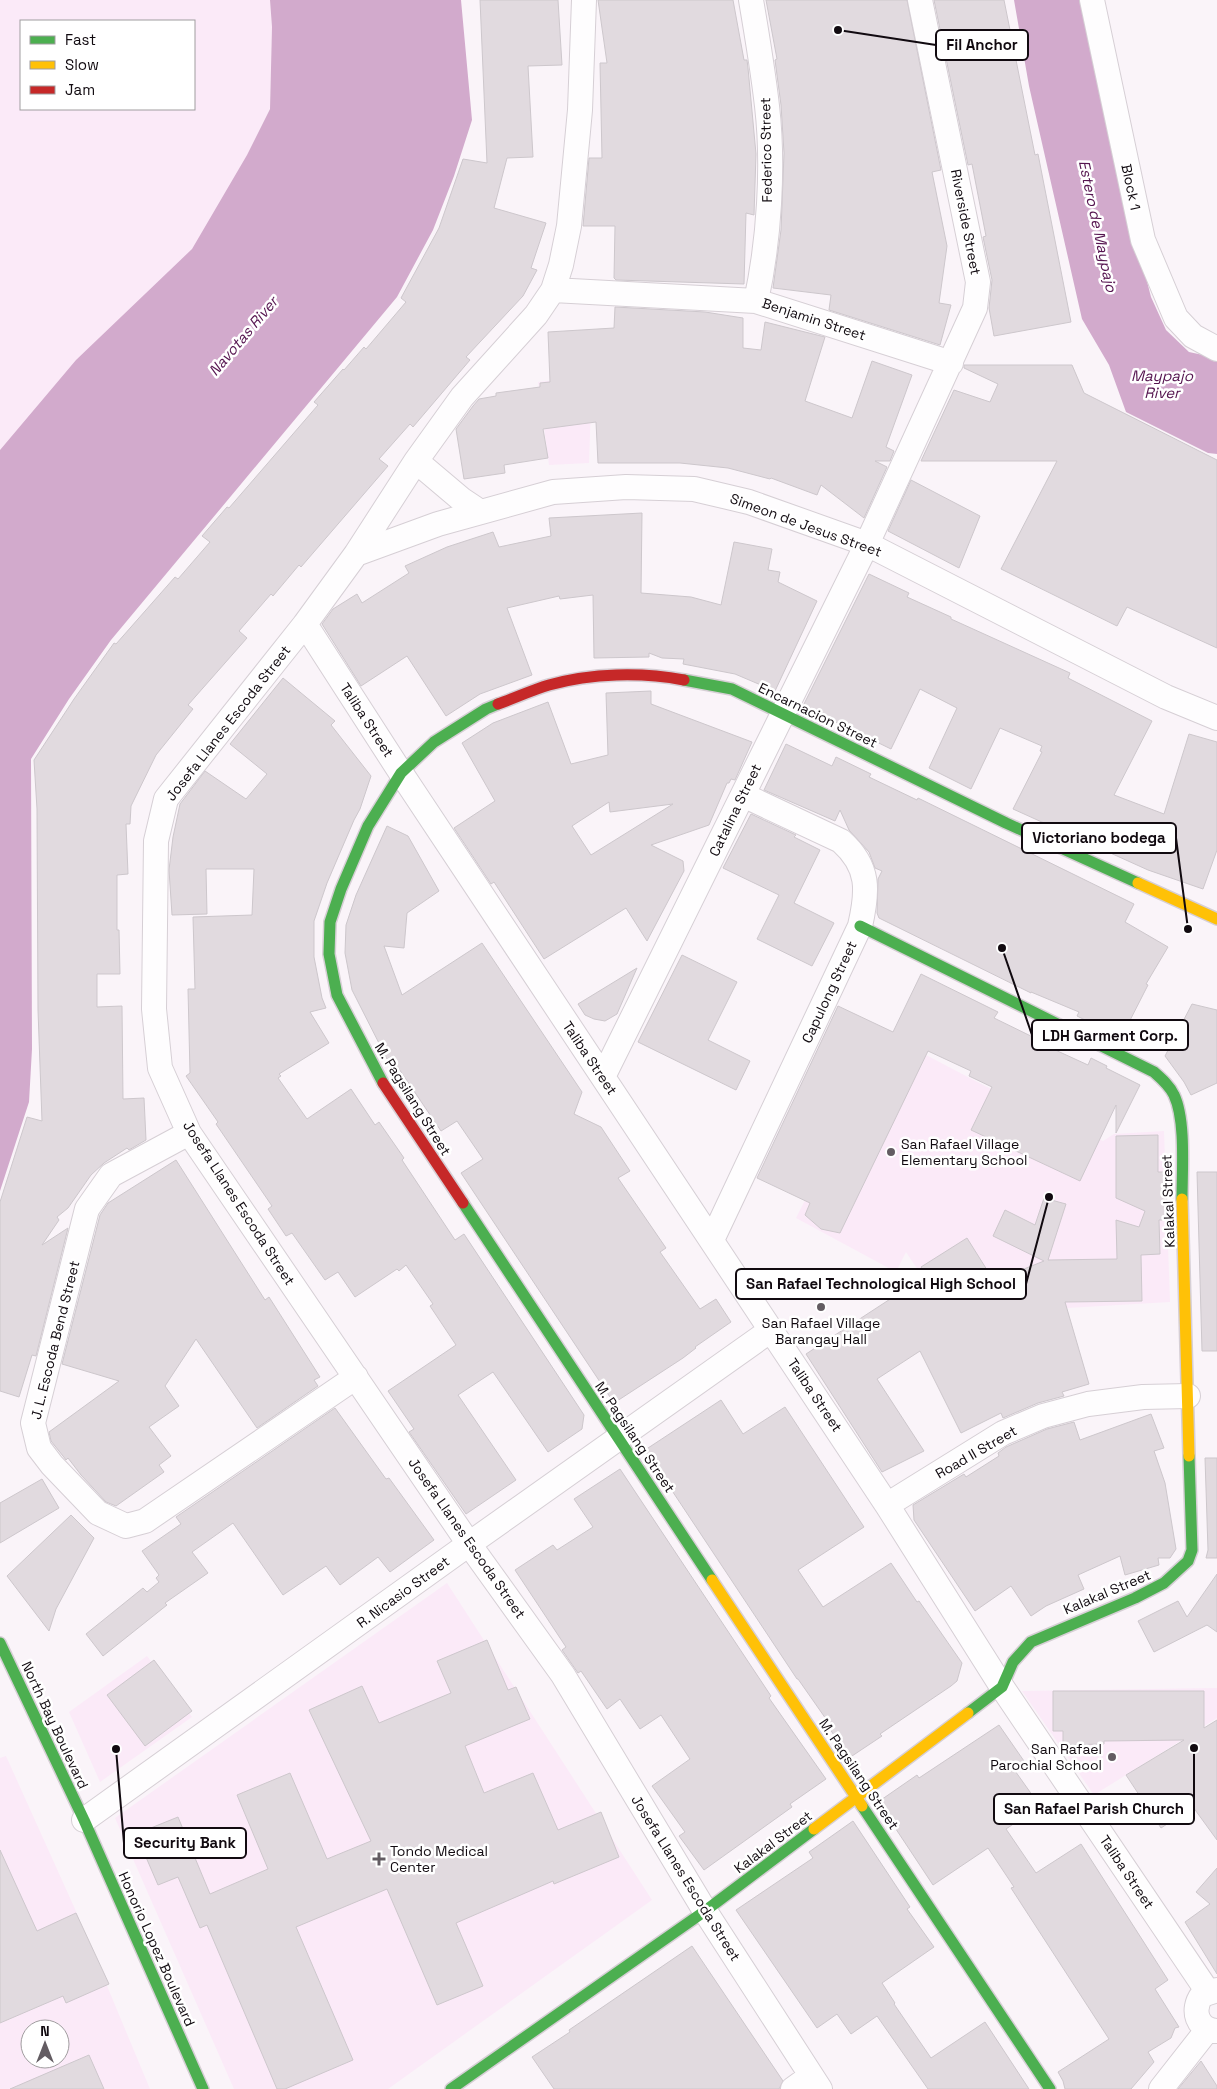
<svg xmlns="http://www.w3.org/2000/svg" width="1217" height="2089" viewBox="0 0 1217 2089" font-family="'Space Grotesk',sans-serif">
  <style>
    .built { fill: #fbeaf8; fill-rule: evenodd }
    .water { fill: #d2aacc }
    .building { fill: #e1dadf; stroke: #cdc7cc; fill-rule: evenodd }
    .lines { fill: none; stroke-linecap: round; stroke-linejoin: round }
    .street-casing { stroke: #d6cfd5; stroke-width: 26 }
    .fast-casing { stroke: #d6cfd5; stroke-width: 14 }
    .slow-casing { stroke: #d6cfd5; stroke-width: 14 }
    .jam-casing { stroke: #d6cfd5; stroke-width: 14 }
    .street { stroke: #fefdfe; stroke-width: 24 }
    .fast { stroke: #4caf50; stroke-width: 11 }
    .slow { stroke: #ffc107; stroke-width: 11 }
    .jam { stroke: #c62828; stroke-width: 11 }
    .poi-dot { fill: #635c62; stroke: #fff; stroke-width: 2 }
    .labels { text-anchor: middle; dominant-baseline: central; stroke-width: 5; stroke-linejoin: round; paint-order: stroke }
    .street-label { font-size: 14px; fill: #110a10; stroke: #fff }
    .poi-label { font-size: 14px; fill: #110a10; stroke: #fff; text-anchor: start }
    .water-label { font-size: 15px; font-style: italic; fill: #55144f; stroke: #fff }
    .leader { fill: none; stroke: #110a10; stroke-width: 2 }
    .callout-dot { fill: #110a10; stroke: #fff; stroke-width: 2 }
    .callout { fill: #fff; stroke: #110a10; stroke-width: 2 }
    .callout-label { font-size: 15px; text-anchor: middle; font-weight: bold; fill: #110a10 }
  </style>
  <rect width="100%" height="100%" fill="#faf4f9"/>
  <path class="built" d="M 0,0 L 270,0 L 272,27 L 270,108 L 247,155 L 192,249 L 76,360 L 0,450 ZM 21,21 L 194,21 L 194,109 L 21,109 Z
    M 592,376 L 589,463 L 549,465 L 538,382 Z
    M 888,1035 L 985,1086 L 1103,1141 L 1114,1134 L 1164,1131 L 1170,1302 L 1067,1308 L 965,1340 L 906,1252 L 896,1272 L 796,1218 Z
    M 447,1583 L 652,1900 L 388,2089 L 234,2089 L 115,1818 Z
    M 147,1656 L 192,1717 L 100,1782 L 69,1712 Z
    M 1217,1688 L 1217,1718 L 1094,1795 L 1022,1691 Z
    M 6,1756 L 75,1909 L 150,2089 L 0,2089 L 0,1758 ZM 30,2029 L 60,2029 L 60,2059 L 30,2059 Z"/>
  <path class="water" d="M 270,0 L 461,0 L 472,120 L 454,176 L 433,230 L 397,297 L 111,640 L 69,699 L 31,759 L 32,1049 L 29,1102 L 0,1191 L 0,450 L 76,360 L 192,249 L 247,155 L 270,109 L 272,27 Z
    M 1014,0 L 1084,0 L 1123,188 L 1151,297 L 1166,330 L 1189,352 L 1217,358 L 1217,454 L 1208,453 L 1126,412 L 1109,365 L 1082,319 L 1029,86 Z"/>
  <path class="building" d="M 480,0 L 558,0 L 562,65 L 528,66 L 533,157 L 507,158 L 494,208 L 546,223 L 531,268 L 537,270 L 523,296 L 466,357 L 470,360 L 413,427 L 410,424 L 379,459 L 388,466 L 301,567 L 299,565 L 273,596 L 271,594 L 239,631 L 247,638 L 188,705 L 193,709 L 156,755 L 131,806 L 130,824 L 126,824 L 128,874 L 117,875 L 117,930 L 119,930 L 120,974 L 97,974 L 97,1007 L 122,1006 L 123,1099 L 144,1098 L 146,1140 L 129,1150 L 127,1148 L 104,1163 L 91,1175 L 68,1208 L 57,1217 L 59,1220 L 42,1245 L 68,1228 L 36,1356 L 32,1355 L 19,1397 L 0,1391 L 0,1202 L 27,1117 L 42,1121 L 38,1010 L 37,809 L 34,760 L 74,699 L 114,643 L 116,644 L 175,577 L 178,579 L 210,542 L 202,536 L 227,507 L 229,508 L 318,405 L 314,402 L 343,369 L 344,370 L 364,347 L 366,349 L 406,302 L 401,298 L 439,228 L 463,159 L 487,163 Z
    M 598,0 L 733,0 L 744,60 L 747,60 L 748,68 L 756,154 L 754,215 L 746,213 L 744,284 L 616,280 L 614,278 L 615,226 L 583,226 L 589,158 L 602,158 L 600,63 L 607,63 Z
    M 766,0 L 907,0 L 941,170 L 932,172 L 947,246 L 939,303 L 951,305 L 940,345 L 829,310 L 831,295 L 773,288 L 781,230 L 784,153 L 781,105 L 775,60 L 777,59 Z
    M 934,0 L 1004,0 L 1035,155 L 1038,154 L 1071,322 L 994,336 L 989,308 L 992,280 L 983,237 L 986,236 L 972,164 L 968,165 Z
    M 615,307 L 705,312 L 743,318 L 743,348 L 761,350 L 765,322 L 825,337 L 805,401 L 852,418 L 872,361 L 912,375 L 886,447 L 894,451 L 890,461 L 875,461 L 887,467 L 864,518 L 821,485 L 817,495 L 771,478 L 770,479 L 728,468 L 680,463 L 598,463 L 596,422 L 543,429 L 548,458 L 504,465 L 505,473 L 464,479 L 456,429 L 473,406 L 479,399 L 496,396 L 496,393 L 540,387 L 540,383 L 550,382 L 548,332 L 614,328 Z
    M 964,365 L 1072,365 L 1084,393 L 1217,460 L 1217,648 L 1127,607 L 1117,626 L 1001,569 L 1057,461 L 921,461 L 954,390 L 990,402 L 998,384 L 964,368 Z
    M 911,480 L 980,516 L 959,568 L 888,531 Z
    M 642,513 L 641,593 L 691,597 L 721,605 L 734,542 L 772,549 L 768,570 L 780,572 L 778,582 L 817,601 L 775,691 L 735,674 L 683,664 L 684,659 L 662,658 L 649,653 L 649,657 L 594,658 L 593,595 L 560,599 L 559,596 L 507,608 L 532,675 L 480,694 L 446,716 L 407,656 L 361,686 L 322,624 L 333,609 L 357,594 L 362,603 L 409,573 L 405,566 L 447,547 L 493,532 L 499,547 L 551,536 L 549,518 Z
    M 869,574 L 909,593 L 907,597 L 951,617 L 951,619 L 1070,673 L 1068,678 L 1152,721 L 1114,795 L 1164,814 L 1189,734 L 1217,742 L 1217,850 L 1203,889 L 1148,870 L 1013,809 L 1042,752 L 1040,751 L 1042,746 L 1000,728 L 971,789 L 929,768 L 957,708 L 920,689 L 891,749 L 803,706 Z
    M 283,678 L 335,721 L 331,725 L 371,776 L 360,809 L 354,820 L 327,883 L 314,921 L 314,957 L 322,998 L 326,1008 L 310,1012 L 329,1043 L 279,1074 L 281,1076 L 278,1078 L 307,1119 L 351,1089 L 375,1125 L 379,1122 L 404,1158 L 402,1160 L 455,1240 L 464,1234 L 584,1415 L 582,1429 L 548,1452 L 493,1372 L 458,1395 L 516,1480 L 466,1514 L 409,1432 L 414,1429 L 388,1391 L 456,1345 L 430,1306 L 433,1304 L 406,1265 L 399,1271 L 397,1269 L 355,1297 L 338,1272 L 325,1280 L 292,1233 L 286,1236 L 268,1209 L 272,1206 L 216,1124 L 218,1122 L 186,1076 L 190,1073 L 188,989 L 195,989 L 193,917 L 252,915 L 254,869 L 206,869 L 207,914 L 172,915 L 169,870 L 173,837 L 180,804 L 205,771 L 246,799 L 267,774 L 230,744 Z
    M 651,691 L 651,704 L 752,742 L 735,780 L 731,779 L 729,783 L 727,783 L 709,825 L 651,845 L 683,861 L 684,871 L 647,941 L 626,908 L 544,959 L 494,882 L 491,884 L 454,828 L 495,801 L 462,743 L 493,723 L 548,702 L 571,764 L 608,755 L 606,693 ZM 609,802 L 610,812 L 673,804 L 591,855 L 572,826 Z
    M 786,744 L 832,766 L 836,757 L 871,774 L 869,777 L 917,800 L 918,798 L 1134,904 L 1125,922 L 1168,947 L 1146,984 L 1148,985 L 1121,1038 L 1077,1016 L 1079,1012 L 1031,992 L 1031,993 L 879,918 L 877,913 L 878,879 L 882,871 L 875,868 L 869,852 L 849,830 L 840,810 L 835,821 L 764,790 Z
    M 751,814 L 796,835 L 794,837 L 820,850 L 794,903 L 834,923 L 812,966 L 757,939 L 779,895 L 723,868 Z
    M 387,826 L 408,836 L 439,891 L 407,913 L 404,948 L 384,946 L 402,995 L 482,943 L 582,1092 L 574,1114 L 601,1127 L 630,1171 L 618,1178 L 666,1248 L 660,1252 L 700,1309 L 716,1299 L 731,1322 L 695,1347 L 696,1348 L 683,1358 L 614,1403 L 461,1173 L 483,1159 L 457,1121 L 441,1131 L 391,1057 L 387,1059 L 352,990 L 345,953 L 346,925 L 356,895 Z
    M 682,955 L 737,982 L 708,1040 L 750,1061 L 736,1090 L 638,1042 Z
    M 637,968 L 617,1014 L 605,1021 L 594,1019 L 585,1015 L 578,1004 Z
    M 921,974 L 998,1012 L 994,1018 L 1041,1041 L 1040,1043 L 1088,1065 L 1091,1058 L 1107,1066 L 1106,1068 L 1140,1085 L 1116,1133 L 1116,1105 L 1080,1181 L 971,1130 L 992,1087 L 969,1076 L 971,1071 L 928,1051 L 840,1233 L 821,1229 L 805,1215 L 810,1203 L 757,1178 L 838,1006 L 893,1032 Z
    M 1192,1004 L 1217,1010 L 1217,1083 L 1191,1095 L 1184,1082 L 1165,1056 Z
    M 1158,1135 L 1158,1172 L 1166,1172 L 1167,1220 L 1159,1220 L 1160,1254 L 1141,1255 L 1142,1301 L 1065,1302 L 1089,1384 L 1062,1392 L 1064,1396 L 1038,1403 L 1003,1418 L 1001,1413 L 961,1433 L 920,1351 L 877,1379 L 924,1451 L 882,1472 L 806,1354 L 927,1275 L 921,1267 L 967,1238 L 994,1281 L 1044,1261 L 993,1236 L 1005,1210 L 1035,1225 L 1044,1198 L 1066,1204 L 1048,1260 L 1117,1259 L 1116,1220 L 1139,1227 L 1145,1211 L 1116,1198 L 1116,1136 Z
    M 176,1160 L 265,1300 L 269,1297 L 320,1377 L 314,1380 L 318,1386 L 257,1428 L 196,1339 L 165,1386 L 179,1406 L 149,1427 L 171,1456 L 159,1465 L 164,1472 L 116,1506 L 106,1502 L 81,1475 L 68,1458 L 66,1460 L 63,1456 L 51,1441 L 49,1432 L 119,1381 L 62,1364 L 100,1215 L 108,1203 Z
    M 1197,1172 L 1217,1172 L 1217,1351 L 1202,1351 Z
    M 721,1400 L 743,1434 L 785,1407 L 864,1527 L 798,1570 L 823,1607 L 891,1563 L 917,1602 L 919,1601 L 962,1663 L 957,1681 L 951,1686 L 880,1734 L 882,1736 L 849,1758 L 824,1720 L 826,1719 L 798,1679 L 797,1679 L 645,1450 Z
    M 335,1408 L 386,1479 L 389,1478 L 434,1540 L 390,1572 L 378,1557 L 340,1585 L 326,1566 L 283,1595 L 233,1523 L 192,1552 L 208,1573 L 165,1603 L 167,1605 L 103,1656 L 86,1634 L 143,1588 L 147,1592 L 159,1582 L 156,1578 L 159,1575 L 142,1551 L 181,1524 L 176,1517 Z
    M 1151,1414 L 1164,1448 L 1154,1451 L 1165,1483 L 1176,1549 L 1170,1558 L 1158,1558 L 1159,1565 L 1125,1575 L 1120,1556 L 1078,1575 L 1084,1589 L 1046,1606 L 1031,1616 L 1011,1586 L 975,1611 L 914,1520 L 913,1505 L 964,1474 L 966,1477 L 999,1456 L 998,1453 L 1006,1447 L 1047,1429 L 1074,1422 L 1080,1440 Z
    M 1205,1458 L 1217,1458 L 1217,1558 L 1206,1558 L 1208,1550 Z
    M 620,1469 L 771,1696 L 769,1698 L 826,1779 L 790,1804 L 792,1807 L 704,1870 L 679,1836 L 685,1832 L 652,1786 L 690,1759 L 661,1715 L 640,1729 L 620,1699 L 607,1709 L 581,1671 L 578,1673 L 562,1650 L 566,1647 L 515,1570 L 553,1545 L 557,1550 L 593,1527 L 574,1499 Z
    M 42,1479 L 59,1508 L 0,1543 L 0,1503 Z
    M 71,1515 L 94,1538 L 56,1609 L 49,1631 L 7,1576 Z
    M 1217,1574 L 1217,1632 L 1207,1625 L 1154,1652 L 1138,1621 L 1178,1601 L 1187,1617 Z
    M 487,1640 L 508,1690 L 516,1687 L 530,1719 L 465,1746 L 484,1793 L 533,1773 L 558,1830 L 601,1812 L 619,1857 L 554,1884 L 553,1881 L 456,1923 L 483,1986 L 437,2005 L 387,1889 L 296,1927 L 353,2060 L 285,2089 L 277,2089 L 207,1925 L 200,1928 L 178,1877 L 158,1885 L 136,1834 L 178,1817 L 210,1894 L 268,1869 L 237,1795 L 290,1773 L 327,1859 L 371,1841 L 309,1710 L 362,1686 L 379,1723 L 451,1693 L 437,1661 Z
    M 154,1660 L 192,1711 L 145,1746 L 107,1695 Z
    M 1053,1691 L 1204,1691 L 1204,1728 L 1217,1720 L 1217,1840 L 1193,1807 L 1161,1828 L 1126,1775 L 1184,1740 L 1104,1741 L 1104,1744 L 1063,1745 L 1063,1731 L 1053,1731 Z
    M 999,1725 L 1024,1761 L 1013,1768 L 1040,1806 L 1006,1829 L 1036,1873 L 1081,1844 L 1168,1980 L 1155,1989 L 1179,2027 L 1175,2028 L 1171,2038 L 1148,2052 L 1154,2062 L 1131,2089 L 1065,2089 L 1063,2081 L 1058,2072 L 1109,2039 L 1011,1888 L 1014,1887 L 988,1848 L 933,1885 L 878,1802 L 917,1775 L 919,1778 Z
    M 853,1821 L 910,1907 L 907,1909 L 934,1947 L 882,1983 L 895,2003 L 894,2004 L 931,2058 L 985,2022 L 1029,2089 L 928,2089 L 877,2016 L 851,2034 L 837,2014 L 817,2028 L 736,1910 L 813,1858 L 809,1852 Z
    M 0,1850 L 37,1931 L 76,1913 L 109,1984 L 66,2003 L 63,1996 L 0,2023 Z
    M 1217,1868 L 1217,1974 L 1185,1922 L 1210,1904 L 1196,1892 Z
    M 692,1946 L 783,2081 L 779,2089 L 554,2089 L 532,2057 L 570,2032 L 569,2030 Z
    M 89,2055 L 104,2089 L 10,2089 Z
    M 1201,2061 L 1217,2086 L 1217,2089 L 1178,2089 Z"/>
  <g class="lines">
    <g class="street-casing">
      <path id="street" d="M 584,0 L 580,110 L 569,226 L 561,265 L 553,290 L 536,315 L 462,397 L 416,461 L 356,554 L 305,624 L 166,799 L 156,841 L 154,1009 L 160,1068 L 189,1133 L 469,1544 L 563,1675 L 705,1911 L 820,2089
        M 751,0 C 757,35 763,71 767,106 C 774,166 769,242 756,301
        M 1092,0 L 1143,240 L 1176,318 L 1193,336 L 1217,349
        M 553,290 L 756,301 L 951,363
        M 416,461 L 461,499 L 479,511
        M 356,554 L 438,524 L 553,492 L 626,487 L 694,489 L 749,502 L 867,544 L 1166,697 L 1217,718
        M 305,624 L 401,773 L 887,1505 L 1002,1687 L 1208,1992
        M 603,1077 L 867,544 L 975,308 L 978,282 L 920,0
        M 189,1133 L 111,1175 L 87,1209 L 33,1423 L 39,1448 L 52,1465 L 98,1513 L 126,1526 L 145,1521 L 356,1377
        M 712,1240 L 860,926 C 868,891 870,867 841,841 L 743,795
        M 887,1505 L 1003,1433 L 1043,1416 L 1088,1404 L 1143,1397 L 1188,1396
        M 84,1820 L 469,1544 L 771,1330
        M 1217,1990 L 1202,1995 C 1191,2010 1197,2030 1217,2031
        M 793,2089 L 811,2076
        M 1161,2089 L 1208,2029"/>
    </g>
    <g class="fast-casing">
      <path id="fast" d="M 684,680 L 732,689 L 1006,823 L 1138,883
        M 860,926 L 1154,1072 C 1162,1079 1170,1086 1174,1095 C 1186,1120 1182,1171 1182,1199
        M 383,1083 L 337,995 L 329,954 L 330,922 L 341,889 L 368,826 L 401,773 L 434,742 L 486,709 L 498,704
        M 463,1203 L 712,1580
        M 0,1643 L 84,1820 L 203,2089
        M 968,1713 L 1002,1687 L 1013,1662 L 1031,1642 L 1135,1598 L 1164,1583 L 1188,1561 L 1192,1550 L 1189,1456
        M 862,1806 L 1050,2089
        M 451,2089 L 705,1911 L 814,1829"/>
    </g>
    <g class="slow-casing">
      <path id="slow" d="M 1138,883 L 1217,919
        M 1182,1199 L 1189,1456
        M 712,1580 L 862,1806
        M 814,1829 L 968,1713"/>
    </g>
    <g class="jam-casing">
      <path id="jam" d="M 498,704 C 515,698 532,690 549,685 C 592,673 641,672 684,680
        M 383,1083 L 463,1203"/>
    </g>
    <use href="#street" class="street"/>
    <use href="#fast" class="fast"/>
    <use href="#slow" class="slow"/>
    <use href="#jam" class="jam"/>
  </g>
  <g class="poi-dot">
    <circle cx="891" cy="1152" r="5"/>
    <circle cx="821" cy="1307" r="5"/>
    <circle cx="1112" cy="1757" r="5"/>
    <path d="M376.5 1851.5h5v5h5v5h-5v5h-5v-5h-5v-5h5z"/>
  </g>
  <g class="labels">
    <g class="street-label">
      <text transform="translate(766 150) rotate(-91)">Federico Street</text>
      <text transform="translate(1131 187) rotate(78)">Block 1</text>
      <text transform="translate(966 222) rotate(79)">Riverside Street</text>
      <text transform="translate(814 319) rotate(18)">Benjamin Street</text>
      <text transform="translate(806 525) rotate(20)">Simeon de Jesus Street</text>
      <text transform="translate(818 715) rotate(26)">Encarnacion Street</text>
      <text transform="translate(367 720) rotate(57)">Taliba Street</text>
      <text transform="translate(228 723) rotate(-52)">Josefa Llanes Escoda Street</text>
      <text transform="translate(735 810) rotate(-64)">Catalina Street</text>
      <text transform="translate(829 992) rotate(-65)">Capulong Street</text>
      <text transform="translate(590 1058) rotate(56)">Taliba Street</text>
      <text transform="translate(413 1099) rotate(58)">M. Pagsilang Street</text>
      <text transform="translate(1168 1201) rotate(-92)">Kalakal Street</text>
      <text transform="translate(239 1203) rotate(57)">Josefa Llanes Escoda Street</text>
      <text transform="translate(55 1340) rotate(-76)">J. L. Escoda Bend Street</text>
      <text transform="translate(815 1395) rotate(56)">Taliba Street</text>
      <text transform="translate(635 1437) rotate(56)">M. Pagsilang Street</text>
      <text transform="translate(976 1452) rotate(-30)">Road II Street</text>
      <text transform="translate(467 1538) rotate(55)">Josefa Llanes Escoda Street</text>
      <text transform="translate(403 1592) rotate(-36)">R. Nicasio Street</text>
      <text transform="translate(1107 1592) rotate(-23)">Kalakal Street</text>
      <text transform="translate(55 1725) rotate(65)">North Bay Boulevard</text>
      <text transform="translate(859 1774) rotate(56)">M. Pagsilang Street</text>
      <text transform="translate(773 1842) rotate(-37)">Kalakal Street</text>
      <text transform="translate(1127 1872) rotate(56)">Taliba Street</text>
      <text transform="translate(686 1878) rotate(58)">Josefa Llanes Escoda Street</text>
      <text transform="translate(157 1949) rotate(66)">Honorio Lopez Boulevard</text>
    </g>
    <g class="poi-label">
      <text x="901" y="1144">San Rafael Village<tspan x="901" dy="16">Elementary School</tspan></text>
      <text x="821" y="1323" text-anchor="middle">San Rafael Village<tspan x="821" dy="16">Barangay Hall</tspan></text>
      <text x="1102" y="1749" text-anchor="end">San Rafael<tspan x="1102" dy="16">Parochial School</tspan></text>
      <text x="390" y="1851">Tondo Medical<tspan x="390" dy="16">Center</tspan></text>
    </g>
    <g class="water-label">
      <text transform="translate(1098 226) rotate(78)">Estero de Maypajo</text>
      <text transform="translate(243 336) rotate(-50)">Navotas River</text>
      <text x="1162" y="375">Maypajo<tspan x="1162" dy="17">River</tspan></text>
    </g>
  </g>
  <path class="leader" d="M838 30L936 45M1188 929L1176 838M1002 948L1032 1035M1049 1197L1026 1284M1194 1748L1194 1809M116 1749L124 1843"/>
  <g class="callout-dot">
    <circle cx="838" cy="30" r="5"/>
    <circle cx="1188" cy="929" r="5"/>
    <circle cx="1002" cy="948" r="5"/>
    <circle cx="1049" cy="1197" r="5"/>
    <circle cx="1194" cy="1748" r="5"/>
    <circle cx="116" cy="1749" r="5"/>
  </g>
  <g class="callout">
    <rect x="936" y="30" width="92" height="30" rx="5"/>
    <rect x="1022" y="823" width="154" height="30" rx="5"/>
    <rect x="1032" y="1020" width="156" height="30" rx="5"/>
    <rect x="736" y="1269" width="290" height="30" rx="5"/>
    <rect x="994" y="1794" width="200" height="30" rx="5"/>
    <rect x="124" y="1828" width="122" height="30" rx="5"/>
  </g>
  <g class="callout-label">
    <text x="982" y="50">Fil Anchor</text>
    <text x="1099" y="843">Victoriano bodega</text>
    <text x="1110" y="1041">LDH Garment Corp.</text>
    <text x="881" y="1289">San Rafael Technological High School</text>
    <text x="1094" y="1814">San Rafael Parish Church</text>
    <text x="185" y="1848">Security Bank</text>
  </g>
  <rect x="20" y="20" width="175" height="90" fill="#ffffff" stroke="#a09d9f"/>
  <rect x="30" y="36" width="25" height="8" fill="#4caf50" stroke="#a09d9f"/>
  <text x="65" y="45" font-size="15" fill="#110a10">Fast</text>
  <rect x="30" y="61" width="25" height="8" fill="#ffc107" stroke="#a09d9f"/>
  <text x="65" y="70" font-size="15" fill="#110a10">Slow</text>
  <rect x="30" y="86" width="25" height="8" fill="#c62828" stroke="#a09d9f"/>
  <text x="65" y="95" font-size="15" fill="#110a10">Jam</text>
  <g transform="translate(45 2044)"><circle r="24" fill="#ffffff" stroke="#a09d9f"/>
  <path d="M0-4L9 19L0 12L-9 19Z" fill="#635c62"/>
  <text y="-8" font-size="14" font-weight="bold" text-anchor="middle" fill="#110a10">N</text>
  </g>
</svg>
